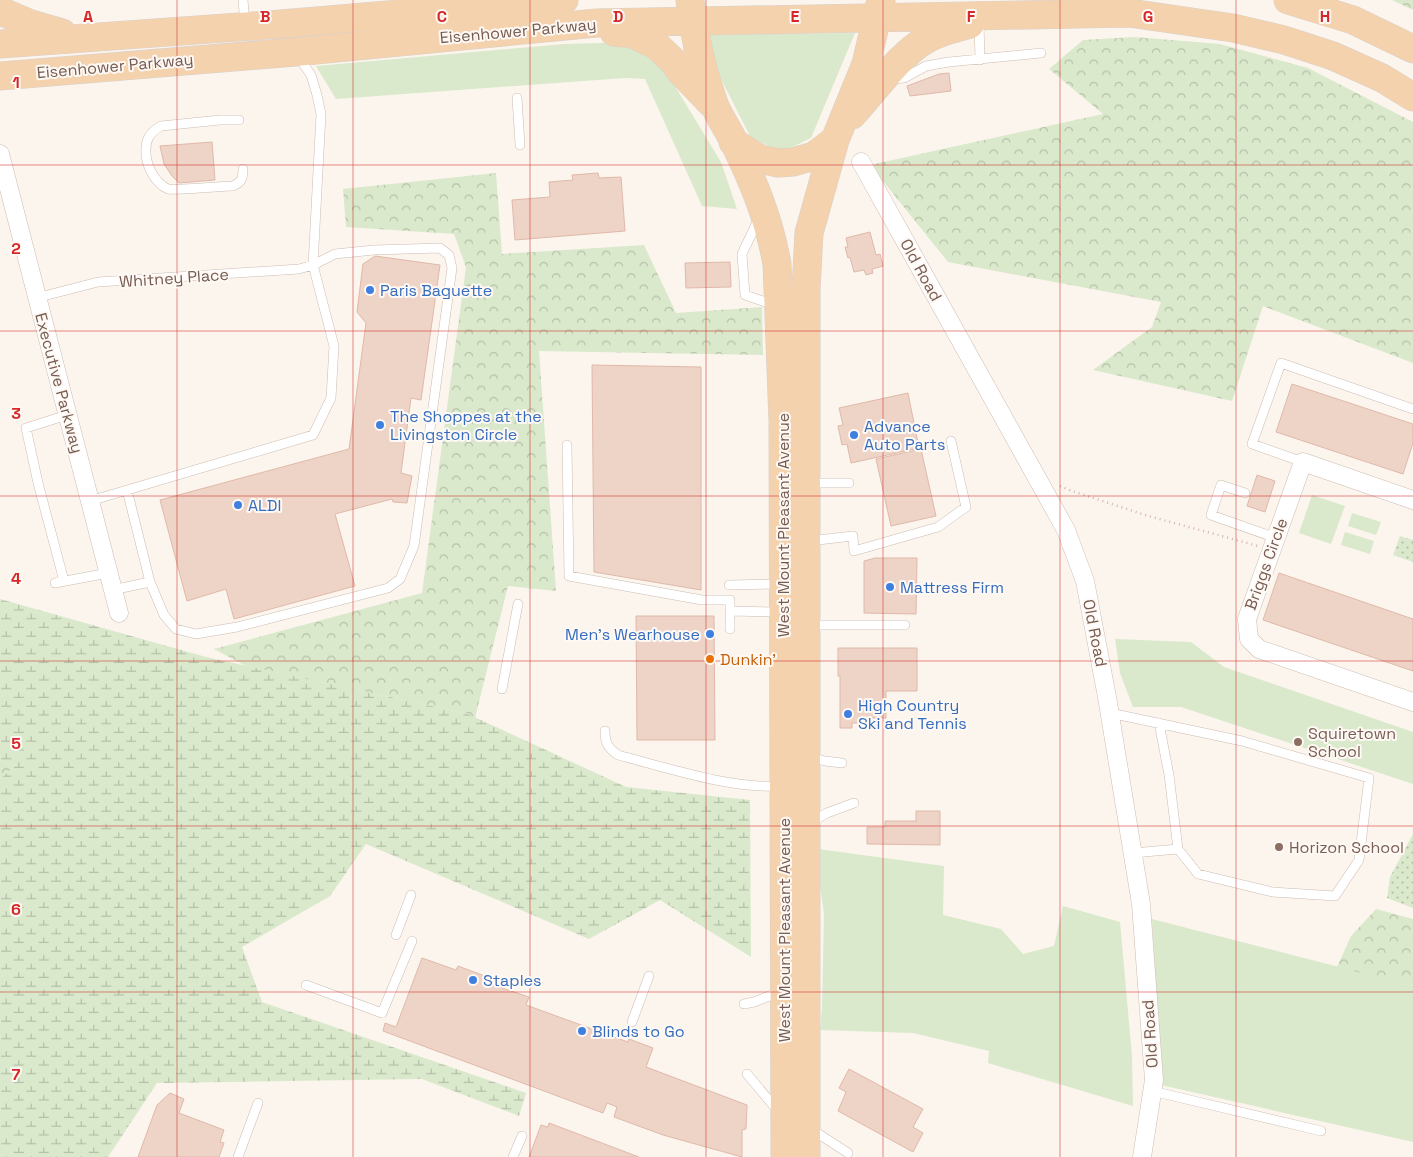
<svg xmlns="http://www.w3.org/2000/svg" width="1413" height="1157" viewBox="0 0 1413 1157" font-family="'Space Grotesk',sans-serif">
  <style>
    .grass { fill: #dae9cc }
    .forest { fill: url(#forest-crowns) }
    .wetland { fill: url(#wetland-marsh) }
    .park { fill: url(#park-dots) }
    .building { fill: #eed3c7; stroke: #e0b9a9 }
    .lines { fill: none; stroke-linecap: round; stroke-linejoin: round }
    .service-casing { stroke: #cdbcb3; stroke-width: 10 }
    .minor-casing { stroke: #cdbcb3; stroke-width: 19 }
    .primary-casing { stroke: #d9d1ce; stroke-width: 29 }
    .path { stroke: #d4b6aa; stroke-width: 2.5; stroke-dasharray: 1 4; stroke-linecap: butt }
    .service { stroke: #fff; stroke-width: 9 }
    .minor { stroke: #fff; stroke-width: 18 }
    .primary { stroke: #f3d2ad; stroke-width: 28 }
    .grid { fill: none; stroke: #d62828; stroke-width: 1; stroke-opacity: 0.55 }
    .shop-dot { fill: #3f7fe0; stroke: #fef9f4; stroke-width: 2 }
    .food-dot { fill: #e8710a; stroke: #fef9f4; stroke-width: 2 }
    .education-dot { fill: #8d6e63; stroke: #fef9f4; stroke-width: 2 }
    .labels { text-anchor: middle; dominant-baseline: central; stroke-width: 4; stroke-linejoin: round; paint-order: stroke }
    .street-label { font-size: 16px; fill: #765b51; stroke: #fef9f4 }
    .shop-label { font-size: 16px; fill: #366cbe; stroke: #fef9f4; text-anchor: start }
    .food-label { font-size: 16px; fill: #c56008; stroke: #fef9f4; text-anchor: start }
    .education-label { font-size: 16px; fill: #785e54; stroke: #fef9f4; text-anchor: start }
    .grid-label { font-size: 16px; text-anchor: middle; font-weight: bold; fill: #d62828; stroke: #fef9f4; stroke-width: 4; stroke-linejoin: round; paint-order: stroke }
  </style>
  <defs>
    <pattern id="forest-crowns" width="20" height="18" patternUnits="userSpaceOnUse" patternTransform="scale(1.25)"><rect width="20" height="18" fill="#dae9cc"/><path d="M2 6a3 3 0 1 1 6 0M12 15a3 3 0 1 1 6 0" fill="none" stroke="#b5c0a8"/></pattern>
    <pattern id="wetland-marsh" width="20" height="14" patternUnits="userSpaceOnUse" patternTransform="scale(1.25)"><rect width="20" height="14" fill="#dae9cc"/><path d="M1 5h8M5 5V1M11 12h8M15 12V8" fill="none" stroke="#b5c0a8"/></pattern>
    <pattern id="park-dots" width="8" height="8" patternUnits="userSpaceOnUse" patternTransform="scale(1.25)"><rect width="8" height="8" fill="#dae9cc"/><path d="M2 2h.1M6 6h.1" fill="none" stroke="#b5c0a8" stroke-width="1.8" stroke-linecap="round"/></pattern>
  </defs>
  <rect width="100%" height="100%" fill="#fbf5ed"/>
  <path class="grass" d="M 855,33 L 811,138 L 782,152 L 751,138 L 721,79 L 707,34 Z
    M 633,42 L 659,60 L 721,162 L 737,209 L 702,206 L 645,79 L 625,78 L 336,99 L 316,66 L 564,44 Z
    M 1312,495 L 1345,506 L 1331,544 L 1299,533 Z
    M 1352,513 L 1381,522 L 1376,535 L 1348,526 Z
    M 1345,532 L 1374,541 L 1370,554 L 1341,545 Z
    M 1115,639 L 1191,642 L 1224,667 L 1413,732 L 1413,784 L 1181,707 L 1133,707 L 1120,673 Z
    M 818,849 L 944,866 L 943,915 L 1001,929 L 1023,954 L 1054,946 L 1063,906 L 1120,922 L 1132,1056 L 1133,1106 L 988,1063 L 989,1051 L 913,1033 L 820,1030 L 822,1007 L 824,914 L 818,871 Z
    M 1152,919 L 1413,986 L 1413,1142 L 1161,1085 Z"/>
  <path class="forest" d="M 1392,0 L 1413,0 L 1413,10 Z
    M 1134,37 L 1220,44 L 1308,68 L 1413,122 L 1413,363 L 1263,306 L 1232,401 L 1093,370 L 1152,327 L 1161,302 L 948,262 L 870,165 L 1103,114 L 1049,69 L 1083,40 Z
    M 496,173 L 502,254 L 644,245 L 676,313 L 762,307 L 763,355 L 539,351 L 556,591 L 508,586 L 475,718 L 468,714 L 246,666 L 214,649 L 422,593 L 466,267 L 454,234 L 346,227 L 343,189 Z
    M 0,761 L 15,766 L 0,779 Z
    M 1376,909 L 1413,919 L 1413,986 L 1337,967 L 1351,936 Z"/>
  <path class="wetland" d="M 0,599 L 206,657 L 468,714 L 626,787 L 750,800 L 751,957 L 660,900 L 589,939 L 366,844 L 330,896 L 242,947 L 262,1002 L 526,1093 L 519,1116 L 422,1079 L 157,1083 L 108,1157 L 0,1157 L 0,779 L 15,766 L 0,761 Z"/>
  <path class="park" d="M 1400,536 L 1413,540 L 1413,562 L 1393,555 Z
    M 1413,834 L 1413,908 L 1387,898 L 1390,877 Z"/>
  <path class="building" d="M 949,73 L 951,91 L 910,96 L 907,86 L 939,74 Z
    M 212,142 L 215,180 L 179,183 L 172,176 L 164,164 L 160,146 Z
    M 598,173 L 599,178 L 621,177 L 625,231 L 515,240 L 512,200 L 550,197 L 549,182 L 573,180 L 572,175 Z
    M 870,232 L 876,255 L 880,254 L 883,266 L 872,269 L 873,273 L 866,275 L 864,270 L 854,272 L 850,257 L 848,258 L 845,247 L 848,247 L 846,238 Z
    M 375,256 L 440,265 L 421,400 L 411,398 L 401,473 L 412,476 L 407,503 L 393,502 L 392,499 L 335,514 L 355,586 L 234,619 L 226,589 L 187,601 L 160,500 L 349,449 L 366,323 L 357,312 L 363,264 Z
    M 730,262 L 731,287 L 686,288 L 685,263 Z
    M 592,365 L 701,367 L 701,590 L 594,572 Z
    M 1292,384 L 1413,424 L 1413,443 L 1403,474 L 1276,432 Z
    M 908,393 L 919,448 L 851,463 L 847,444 L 842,445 L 838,426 L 843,425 L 839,408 Z
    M 921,449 L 936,516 L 891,526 L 876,459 Z
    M 1257,475 L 1275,481 L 1265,512 L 1247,506 Z
    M 875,558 L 917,558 L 916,614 L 864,613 L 864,561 Z
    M 1279,573 L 1413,619 L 1413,671 L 1263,620 Z
    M 636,616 L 714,616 L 715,740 L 637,740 Z
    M 838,648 L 917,648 L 917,691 L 886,691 L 886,718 L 869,718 L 869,723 L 852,723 L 852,728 L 840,728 L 840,676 L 838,676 Z
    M 916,811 L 940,811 L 940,845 L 867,844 L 867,827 L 885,827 L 885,821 L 916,821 Z
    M 422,958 L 456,970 L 458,966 L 498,981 L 496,986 L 529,997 L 526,1005 L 628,1042 L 629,1039 L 653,1048 L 646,1067 L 747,1105 L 746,1129 L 742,1130 L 742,1157 L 663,1135 L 614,1117 L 617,1107 L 607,1103 L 603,1113 L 383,1031 L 385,1023 L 396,1027 Z
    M 849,1069 L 923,1109 L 913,1127 L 923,1133 L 913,1152 L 838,1111 L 846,1092 L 839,1088 Z
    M 170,1093 L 184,1099 L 179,1113 L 224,1130 L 220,1142 L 224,1143 L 219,1157 L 138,1157 L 157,1105 Z
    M 549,1123 L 639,1157 L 529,1157 L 541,1125 L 548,1127 Z"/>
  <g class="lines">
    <g class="service-casing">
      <path id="service" d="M 243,0 L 245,23
        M 979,23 L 980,60
        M 891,79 L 904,78 L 926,66 L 949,62 L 1041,53
        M 517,98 L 520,145
        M 239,120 L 220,120 L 161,126 C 149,133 145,140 146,154 C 147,167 155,183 168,189 C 174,191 223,186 233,186 C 242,182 243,178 243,169
        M 759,218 L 742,254 L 745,295 L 774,305
        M 36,298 L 98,282 L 299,269 L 313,265 L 335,254 L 374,250 L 440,248 L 449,255 L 452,268 L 414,546 L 400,579 L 388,588 L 237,627 L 196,634 L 176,629 L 164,615 L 150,582 L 127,490
        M 567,445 L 569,576 L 702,600 L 730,600 L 730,629
        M 1303,462 L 1252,444 L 1281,363 L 1413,409
        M 809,483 L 849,483
        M 1245,493 L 1221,485 L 1211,515 L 1276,538
        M 90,501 L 313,435 L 331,398 L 334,346 L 313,265 L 321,114 L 317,95 L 311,75 L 297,55
        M 809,541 L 853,536 L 854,551 L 938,527 L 966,507 L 951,441
        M 64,581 L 38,483 L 26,428 L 67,415
        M 55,583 L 108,573
        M 729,585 L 781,584
        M 112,590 L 150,582
        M 730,611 L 780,612
        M 809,625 L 905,625
        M 502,689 L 518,604
        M 1110,713 L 1242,741 L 1369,778 L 1359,860 L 1335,896 L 1272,892 L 1198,874 L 1178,849 L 1133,853
        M 1159,723 L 1169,775 L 1178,849
        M 605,731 C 605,743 608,748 618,755 C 668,768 730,789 781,786
        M 810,757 L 825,761 L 842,763
        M 811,822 L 827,813 L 854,803
        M 396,935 L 411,895
        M 306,985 L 382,1013 L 412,941
        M 744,1004 L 754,1002 L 782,991
        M 632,1022 L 649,976
        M 747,1074 L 778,1111
        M 1152,1091 L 1321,1131
        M 811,1129 L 848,1153
        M 238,1157 L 258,1103
        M 513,1157 L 522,1136"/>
    </g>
    <g class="minor-casing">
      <path id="minor" d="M 0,154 L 119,613
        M 861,162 L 1066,530 L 1085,581 L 1107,697 L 1141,904 L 1154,1080 L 1142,1157
        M 1413,500 L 1303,462 L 1247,619 L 1249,639 L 1259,649 L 1413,702"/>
    </g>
    <g class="primary-casing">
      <path id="primary" d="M 690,0 C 694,36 702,70 714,104 C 719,117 728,129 734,142 C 754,183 769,219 777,264 L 783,421 L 785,1157
        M 1288,0 L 1353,20 L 1413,49
        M 0,11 L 31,24 L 62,33
        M 614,32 L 633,34 L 656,45 L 673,61 L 682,73 L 711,103
        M 0,44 L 281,24 L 564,0
        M 0,76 L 295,52 L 597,23 L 1129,13 L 1233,28 L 1284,40 L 1333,56 L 1382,78 L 1413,97
        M 852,115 C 873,92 894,62 919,44 C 934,33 952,29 970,24
        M 733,142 L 760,159 L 778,163 L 793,162 L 814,156 L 835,140
        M 806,1157 L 806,289 L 809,233 L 835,140 L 866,64 L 881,0"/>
    </g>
    <path class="path" d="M 1060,486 L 1072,491 L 1145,515 L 1258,546"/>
    <use href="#service" class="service"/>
    <use href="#minor" class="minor"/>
    <use href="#primary" class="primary"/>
  </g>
  <path class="grid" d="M 177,0 L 177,1157M 353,0 L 353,1157M 530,0 L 530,1157M 706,0 L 706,1157M 883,0 L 883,1157M 1060,0 L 1060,1157M 1236,0 L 1236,1157M 0,165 L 1413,165M 0,331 L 1413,331M 0,496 L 1413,496M 0,661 L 1413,661M 0,826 L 1413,826M 0,992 L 1413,992"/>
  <g class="shop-dot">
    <circle cx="370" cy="290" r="5"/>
    <circle cx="380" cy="425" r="5"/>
    <circle cx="854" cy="435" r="5"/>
    <circle cx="238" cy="505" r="5"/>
    <circle cx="890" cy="587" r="5"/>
    <circle cx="710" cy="634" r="5"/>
    <circle cx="848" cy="714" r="5"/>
    <circle cx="473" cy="980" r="5"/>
    <circle cx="582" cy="1031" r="5"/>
  </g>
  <circle class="food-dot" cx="710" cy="659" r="5"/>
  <g class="education-dot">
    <circle cx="1298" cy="742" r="5"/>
    <circle cx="1279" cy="847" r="5"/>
  </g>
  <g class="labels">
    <g class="street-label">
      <text transform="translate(518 31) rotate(-5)">Eisenhower Parkway</text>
      <text transform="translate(115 66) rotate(-5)">Eisenhower Parkway</text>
      <text transform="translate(921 270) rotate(61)">Old Road</text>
      <text transform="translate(174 278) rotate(-4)">Whitney Place</text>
      <text transform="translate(59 383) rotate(75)">Executive Parkway</text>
      <text transform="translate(783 525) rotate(-90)">West Mount Pleasant Avenue</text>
      <text transform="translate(1266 564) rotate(-70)">Briggs Circle</text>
      <text transform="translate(1095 633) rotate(79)">Old Road</text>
      <text transform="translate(784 930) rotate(-90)">West Mount Pleasant Avenue</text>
      <text transform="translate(1150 1034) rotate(-94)">Old Road</text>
    </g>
    <g class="shop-label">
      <text x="380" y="290">Paris Baguette</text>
      <text x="390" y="416">The Shoppes at the<tspan x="390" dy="18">Livingston Circle</tspan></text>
      <text x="864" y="426">Advance<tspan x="864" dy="18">Auto Parts</tspan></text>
      <text x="248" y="505">ALDI</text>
      <text x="900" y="587">Mattress Firm</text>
      <text x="700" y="634" text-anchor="end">Men's Wearhouse</text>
      <text x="858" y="705">High Country<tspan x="858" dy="18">Ski and Tennis</tspan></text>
      <text x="483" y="980">Staples</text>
      <text x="592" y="1031">Blinds to Go</text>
    </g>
    <g class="food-label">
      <text x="720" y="659">Dunkin'</text>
    </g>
    <g class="education-label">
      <text x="1308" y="733">Squiretown<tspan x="1308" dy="18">School</tspan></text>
      <text x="1289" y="847">Horizon School</text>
    </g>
  </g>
  <g class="grid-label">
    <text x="88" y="22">A</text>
    <text x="265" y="22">B</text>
    <text x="442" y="22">C</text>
    <text x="618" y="22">D</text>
    <text x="795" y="22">E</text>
    <text x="971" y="22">F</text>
    <text x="1148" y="22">G</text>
    <text x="1325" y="22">H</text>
    <text x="16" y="88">1</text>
    <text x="16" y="254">2</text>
    <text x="16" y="419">3</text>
    <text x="16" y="584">4</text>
    <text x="16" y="749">5</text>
    <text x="16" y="915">6</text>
    <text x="16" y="1080">7</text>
  </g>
</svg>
